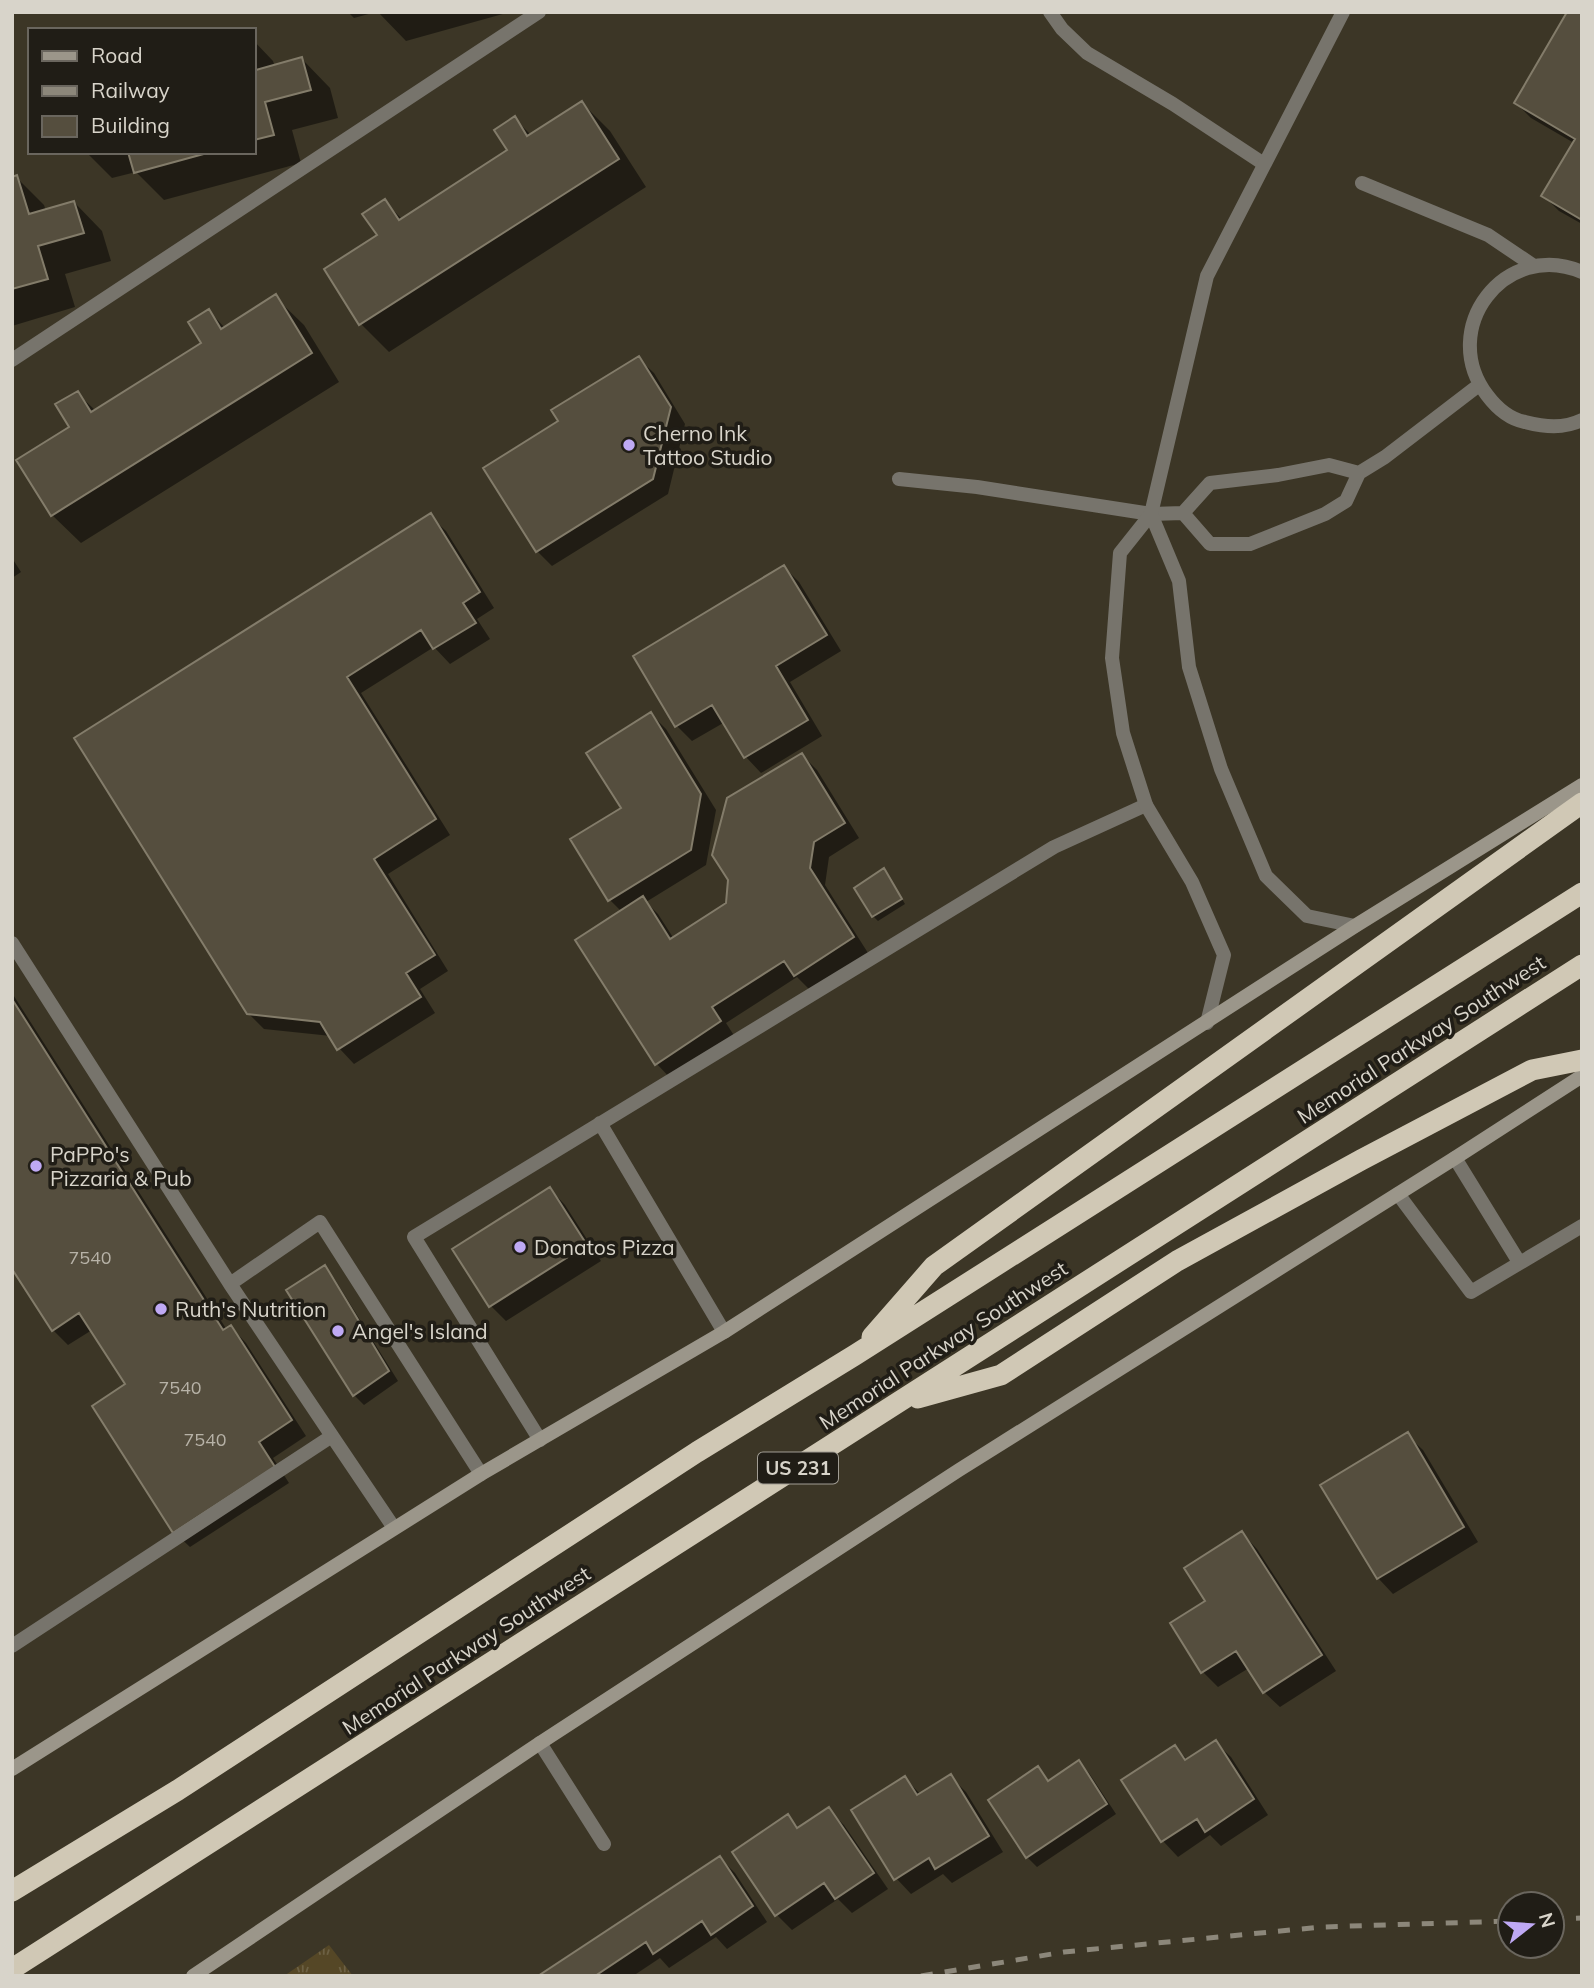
<svg xmlns="http://www.w3.org/2000/svg" width="1594" height="1988" viewBox="0 0 1594 1988" font-family="Mulish,sans-serif">
  <style>
    .grass { fill: url(#grass-tufts) }
    .shadow { fill: #0007 }
    .building { fill: #554e3e; stroke: #837c6a; stroke-width: 2 }
    .lines { fill: none; stroke-linecap: round; stroke-linejoin: round }
    .lane { stroke: #77746c; stroke-width: 14 }
    .street { stroke: #77746c; stroke-width: 14 }
    .secondary { stroke: #9b968a; stroke-width: 14 }
    .highway { stroke: #d0c8b5; stroke-width: 21 }
    .rail { stroke: #8c877a; stroke-width: 5; stroke-dasharray: 12 12; stroke-linecap: butt }
    .poi-dot { fill: #bfa9f4; stroke: #201d16; stroke-width: 2.5 }
    .labels { text-anchor: middle; dominant-baseline: central; stroke-width: 7; stroke-linejoin: round; paint-order: stroke }
    .number-label { font-size: 18px; fill: #b7b2a7 }
    .shield { fill: #201d16; stroke: #a19d94; stroke-width: 2 }
    .shield-label { font-size: 19px; font-weight: bold; fill: #d8d4ca }
    .poi-label { font-size: 21px; fill: #d8d4ca; stroke: #201d16; text-anchor: start }
    .street-label { font-size: 21px; fill: #d8d4ca; stroke: #201d16 }
  </style>
  <defs>
    <pattern id="grass-tufts" width="24" height="20" patternUnits="userSpaceOnUse" patternTransform="scale(1.75)"><rect width="24" height="20" fill="#554726"/><path d="M3 7l-1-3M5 7V3M7 7l1-3M15 17l-1-3M17 17v-4M19 17l1-3" fill="none" stroke="#6d6144"/></pattern>
  </defs>
  <rect width="100%" height="100%" fill="#3c3626"/>
  <path class="grass" d="M 329,1945 L 353,1976 L 284,1976 Z"/>
  <path class="shadow" d="M 348,12 L 376,12 L 354,18 Z
    M 378,12 L 510,12 L 406,41 Z
    M 1582,12 L 1582,224 L 1559,211 L 1544,196 L 1574,143 L 1531,118 L 1516,103 Z
    M 254,41 L 273,61 L 275,67 L 302,59 L 330,88 L 338,118 L 292,130 L 301,163 L 164,200 L 136,172 L 112,178 L 86,152 L 254,152 Z
    M 582,103 L 610,131 L 646,187 L 389,352 L 361,324 L 384,201 L 403,220 L 510,151 L 514,118 L 531,135 Z
    M 16,177 L 44,205 L 46,211 L 74,202 L 102,231 L 111,261 L 65,274 L 75,307 L 12,326 L 12,178 Z
    M 275,297 L 304,325 L 339,382 L 81,543 L 52,515 L 77,393 L 96,411 L 203,344 L 209,311 L 225,328 Z
    M 638,358 L 654,373 L 685,424 L 668,494 L 552,566 L 537,551 L 560,422 Z
    M 430,516 L 446,531 L 494,608 L 477,619 L 490,639 L 450,664 L 434,647 L 361,693 L 450,835 L 388,874 L 448,971 L 420,989 L 435,1013 L 354,1064 L 339,1048 L 331,1036 L 264,1029 L 248,1013 L 76,739 Z
    M 12,558 L 21,572 L 12,578 Z
    M 784,567 L 799,582 L 841,651 L 790,682 L 822,736 L 761,773 L 746,757 L 725,722 L 692,741 L 677,726 Z
    M 651,714 L 666,729 L 716,810 L 706,865 L 646,902 L 658,914 L 674,939 L 727,904 L 802,755 L 817,770 L 859,838 L 829,857 L 825,885 L 868,953 L 810,990 L 797,977 L 726,1023 L 735,1037 L 671,1079 L 656,1063 L 622,912 L 610,900 L 572,840 L 623,809 Z
    M 888,875 L 905,904 L 878,921 L 873,916 Z
    M 12,993 L 227,1330 L 231,1327 L 246,1343 L 306,1436 L 273,1458 L 289,1483 L 190,1547 L 174,1532 L 127,1385 L 92,1330 L 68,1345 L 53,1330 L 12,1266 Z
    M 550,1189 L 565,1205 L 601,1261 L 506,1321 L 491,1306 L 455,1249 Z
    M 324,1268 L 334,1278 L 398,1381 L 364,1405 L 354,1395 Z
    M 1407,1435 L 1423,1450 L 1478,1542 L 1393,1594 L 1378,1578 Z
    M 1242,1533 L 1257,1549 L 1336,1671 L 1280,1707 L 1264,1692 L 1249,1668 L 1218,1687 L 1203,1672 L 1172,1624 L 1208,1601 Z
    M 1215,1742 L 1231,1757 L 1268,1815 L 1221,1846 L 1210,1835 L 1178,1857 L 1163,1841 L 1123,1780 L 1174,1747 L 1188,1760 Z
    M 1079,1763 L 1089,1773 L 1116,1814 L 1037,1867 L 1027,1857 L 1037,1768 L 1050,1782 Z
    M 951,1777 L 966,1792 L 1003,1852 L 952,1883 L 943,1874 L 911,1894 L 896,1878 L 905,1778 L 921,1795 Z
    M 829,1810 L 844,1825 L 888,1889 L 852,1913 L 838,1899 L 792,1930 L 777,1915 L 788,1816 L 800,1829 Z
    M 720,1858 L 735,1873 L 767,1922 L 727,1949 L 716,1937 L 669,1968 L 660,1958 L 633,1976 L 541,1976 Z"/>
  <path class="building" d="M 1567,12 L 1582,12 L 1582,220 L 1541,196 L 1575,139 L 1514,103 Z
    M 302,57 L 311,90 L 265,102 L 274,135 L 254,140 L 254,61 L 256,70 Z
    M 582,101 L 619,159 L 359,325 L 324,269 L 377,235 L 362,214 L 385,199 L 399,220 L 507,150 L 494,130 L 515,116 L 527,136 Z
    M 128,152 L 211,152 L 134,173 Z
    M 17,175 L 29,214 L 74,201 L 84,233 L 38,246 L 48,279 L 12,289 L 12,177 Z
    M 276,294 L 312,353 L 51,516 L 16,460 L 69,427 L 55,404 L 78,391 L 91,412 L 201,343 L 188,322 L 209,309 L 221,329 Z
    M 639,356 L 671,407 L 653,479 L 536,552 L 483,468 L 558,421 L 551,410 Z
    M 431,513 L 480,592 L 463,603 L 476,623 L 433,649 L 421,630 L 347,677 L 436,819 L 374,859 L 435,955 L 406,973 L 421,997 L 337,1050 L 320,1022 L 247,1014 L 74,738 Z
    M 784,565 L 827,635 L 776,666 L 808,720 L 744,758 L 712,705 L 675,727 L 633,656 Z
    M 651,712 L 701,794 L 691,850 L 608,901 L 570,839 L 621,808 L 586,753 Z
    M 802,753 L 845,823 L 814,842 L 810,868 L 854,937 L 794,976 L 784,961 L 712,1007 L 721,1021 L 655,1065 L 575,940 L 643,896 L 670,939 L 726,903 L 728,880 L 712,855 L 727,798 Z
    M 884,868 L 902,899 L 872,917 L 854,888 Z
    M 12,999 L 223,1330 L 231,1325 L 292,1420 L 259,1442 L 275,1467 L 173,1533 L 92,1406 L 125,1384 L 79,1313 L 52,1331 L 12,1269 Z
    M 550,1187 L 587,1245 L 489,1307 L 452,1249 Z
    M 325,1265 L 389,1371 L 353,1396 L 286,1290 Z
    M 1408,1432 L 1464,1527 L 1377,1579 L 1320,1485 Z
    M 1242,1531 L 1322,1655 L 1263,1693 L 1236,1651 L 1201,1673 L 1170,1623 L 1205,1601 L 1184,1568 Z
    M 1216,1740 L 1254,1799 L 1205,1832 L 1197,1819 L 1161,1842 L 1121,1780 L 1175,1745 L 1185,1760 Z
    M 1079,1760 L 1107,1804 L 1026,1858 L 988,1800 L 1038,1766 L 1048,1781 Z
    M 951,1774 L 989,1836 L 935,1869 L 929,1858 L 894,1880 L 851,1810 L 905,1776 L 917,1795 Z
    M 829,1807 L 874,1873 L 835,1899 L 824,1883 L 775,1916 L 732,1852 L 788,1814 L 797,1828 Z
    M 720,1856 L 753,1906 L 711,1935 L 702,1921 L 653,1954 L 646,1942 L 595,1976 L 538,1976 Z"/>
  <g class="lines">
    <path class="lane" d="M 1050,12 L 1062,29 L 1087,53 L 1173,104 L 1264,164
      M 1362,183 L 1488,235 L 1534,266
      M 1582,272 C 1505,239 1437,329 1487,395 C 1496,407 1509,419 1525,422 C 1545,427 1563,429 1582,420
      M 12,360 L 539,12
      M 899,479 L 977,487 L 1151,514 L 1183,513 L 1210,483 L 1278,475 L 1329,465 L 1359,473
      M 1183,513 L 1210,544 L 1250,544 L 1325,514 L 1346,501 L 1359,473 L 1385,457 L 1479,385
      M 12,943 L 230,1284 L 332,1436
      M 600,1123 L 724,1332
      M 1455,1158 L 1519,1262
      M 1398,1194 L 1471,1292 L 1582,1226
      M 230,1284 L 320,1222 L 481,1474
      M 540,1440 L 414,1237 L 1054,847 L 1146,805
      M 12,1646 L 332,1436 L 394,1528
      M 540,1743 L 604,1844"/>
    <path class="street" d="M 1151,514 L 1179,581 L 1189,667 L 1221,769 L 1266,876 L 1307,916 L 1355,926
      M 1207,1023 L 1224,955 L 1192,882 L 1146,805 L 1123,733 L 1112,658 L 1120,553 L 1151,514 L 1207,276 L 1343,12"/>
    <path class="secondary" d="M 12,1769 L 481,1474 L 724,1332 L 1355,926 L 1582,785
      M 193,1976 L 540,1743 L 959,1470 L 1455,1158 L 1582,1076"/>
    <path class="highway" d="M 872,1337 L 934,1266 L 1582,803
      M 918,1398 L 1001,1375 L 1177,1261 L 1361,1160 L 1532,1070 L 1582,1060
      M 12,1891 L 178,1790 L 697,1452 L 855,1355 L 1582,893
      M 12,1969 L 1582,965"/>
    <path class="rail" d="M 1552,1919 L 1582,1918
      M 921,1976 L 1064,1952 L 1322,1927 L 1510,1921"/>
  </g>
  <g class="poi-dot">
    <circle cx="629" cy="445" r="7"/>
    <circle cx="36" cy="1166" r="7"/>
    <circle cx="520" cy="1247" r="7"/>
    <circle cx="161" cy="1309" r="7"/>
    <circle cx="338" cy="1331" r="7"/>
  </g>
  <g class="labels">
    <g class="number-label">
      <text x="90" y="1257">7540</text>
      <text x="180" y="1387">7540</text>
      <text x="205" y="1439">7540</text>
    </g>
    <rect class="shield" x="758" y="1452.5" width="80" height="31" rx="5"/>
    <g class="shield-label">
      <text x="798" y="1468">US 231</text>
    </g>
    <g class="poi-label">
      <text x="643" y="433">Cherno Ink<tspan x="643" dy="24">Tattoo Studio</tspan></text>
      <text x="50" y="1154">PaPPo's<tspan x="50" dy="24">Pizzaria &amp; Pub</tspan></text>
      <text x="534" y="1247">Donatos Pizza</text>
      <text x="175" y="1309">Ruth's Nutrition</text>
      <text x="352" y="1331">Angel's Island</text>
    </g>
    <g class="street-label">
      <text transform="translate(1421 1039) rotate(-33)">Memorial Parkway Southwest</text>
      <text transform="translate(943 1345) rotate(-33)">Memorial Parkway Southwest</text>
      <text transform="translate(466 1650) rotate(-33)">Memorial Parkway Southwest</text>
    </g>
  </g>
  <rect width="1594" height="1988" fill="none" stroke="#d8d4ca" stroke-width="28"/>
  <rect x="28" y="28" width="228" height="126" fill="#201d16" stroke="#6a665e" stroke-width="2"/>
  <rect x="42" y="51" width="35" height="10" fill="#9b968a" stroke="#6a665e" stroke-width="2"/>
  <text x="91" y="63" font-size="21" fill="#d8d4ca">Road</text>
  <rect x="42" y="86" width="35" height="10" fill="#8c877a" stroke="#6a665e" stroke-width="2"/>
  <text x="91" y="98" font-size="21" fill="#d8d4ca">Railway</text>
  <rect x="42" y="116" width="35" height="21" fill="#554e3e" stroke="#6a665e" stroke-width="2"/>
  <text x="91" y="133" font-size="21" fill="#d8d4ca">Building</text>
  <g transform="translate(1531 1925) rotate(73)"><circle r="33" fill="#201d16" stroke="#6a665e" stroke-width="2"/>
  <path d="M0-5L12 26L0 18L-12 26Z" fill="#bfa9f4"/>
  <text y="-10" font-size="19" font-weight="bold" text-anchor="middle" fill="#d8d4ca">N</text>
  </g>
</svg>
